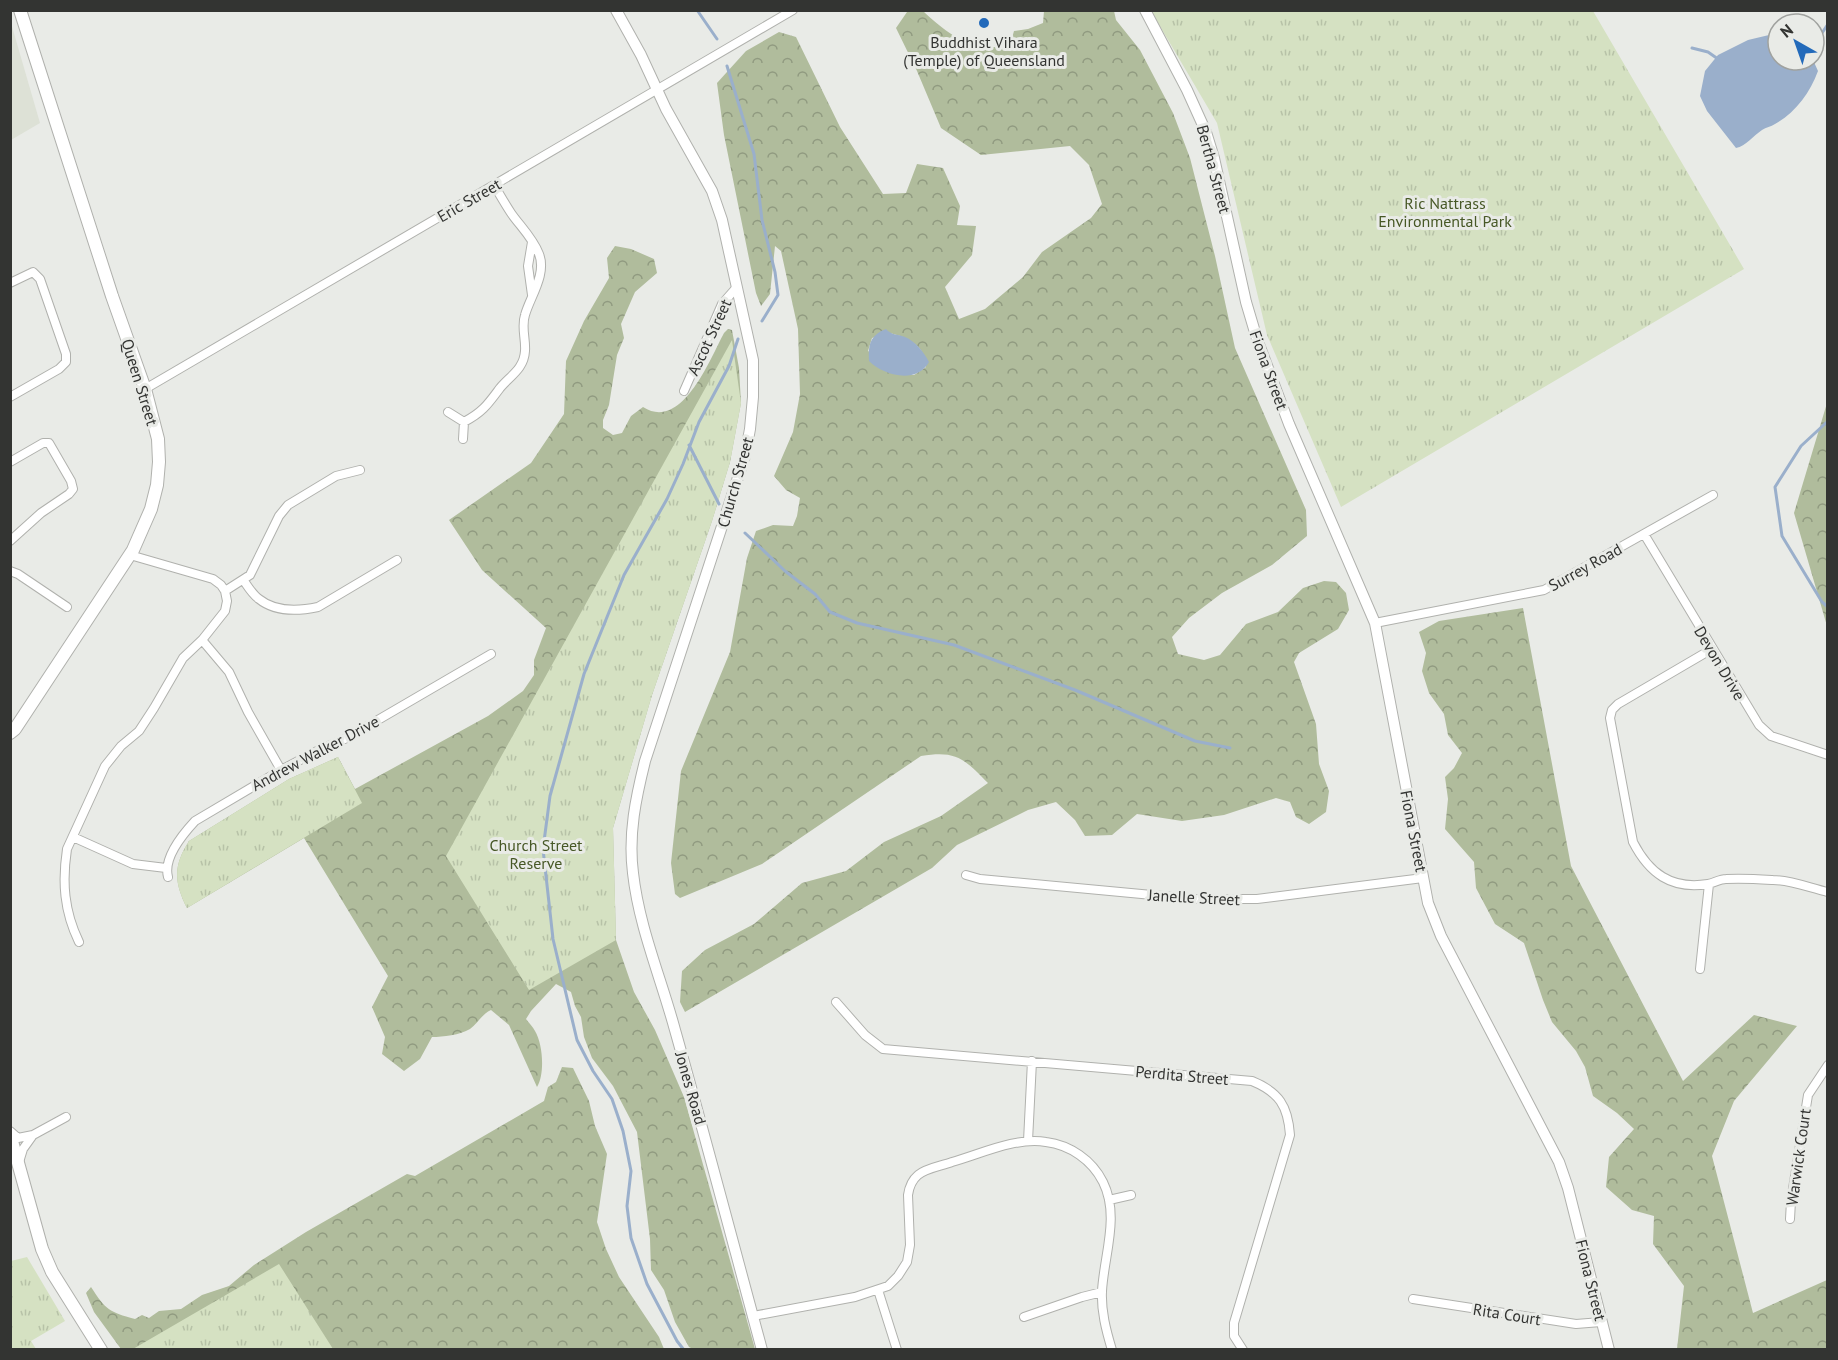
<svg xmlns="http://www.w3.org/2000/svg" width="1838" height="1360" viewBox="0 0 1838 1360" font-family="'PT Sans',sans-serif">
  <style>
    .built { fill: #dde1d6 }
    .forest { fill: url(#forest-crowns); fill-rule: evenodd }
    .park { fill: url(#park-tufts) }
    .water { fill: #9aafcb }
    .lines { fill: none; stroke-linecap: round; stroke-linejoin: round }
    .stream { stroke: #9aafcb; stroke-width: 3 }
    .minor-casing { stroke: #b0b1ad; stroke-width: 10 }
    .tertiary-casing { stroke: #b0b1ad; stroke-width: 12 }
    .primary-casing { stroke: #b0b1ad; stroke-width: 14 }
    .minor { stroke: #fff; stroke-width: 8 }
    .tertiary { stroke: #fff; stroke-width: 10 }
    .primary { stroke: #fff; stroke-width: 12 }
    .poi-dot { fill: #236aba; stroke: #e9ebe7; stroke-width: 2 }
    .labels { text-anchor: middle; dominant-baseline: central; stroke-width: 6; stroke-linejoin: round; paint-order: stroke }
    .poi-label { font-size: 16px; fill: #333432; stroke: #e9ebe7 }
    .street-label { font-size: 16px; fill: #333432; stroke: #e9ebe7 }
    .park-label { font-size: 16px; fill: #475826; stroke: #e9ebe7 }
  </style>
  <defs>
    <pattern id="forest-crowns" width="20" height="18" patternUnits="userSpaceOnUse" patternTransform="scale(1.5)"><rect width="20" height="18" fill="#b0bc9c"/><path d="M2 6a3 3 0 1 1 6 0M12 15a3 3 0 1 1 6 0" fill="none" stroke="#909a80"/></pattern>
    <pattern id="park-tufts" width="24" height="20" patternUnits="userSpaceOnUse" patternTransform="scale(1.5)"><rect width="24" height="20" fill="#d5e1c2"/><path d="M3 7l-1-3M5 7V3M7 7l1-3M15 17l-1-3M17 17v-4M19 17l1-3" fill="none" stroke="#b7c2a7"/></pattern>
  </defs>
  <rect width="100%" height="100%" fill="#e9ebe7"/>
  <path class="built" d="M 11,23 L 40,123 L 11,140 L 10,140 Z"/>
  <path class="forest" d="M 912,11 L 923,11 C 938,25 959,43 981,47 C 989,49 1001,46 1010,45 L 1014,31 L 1028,29 L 1043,23 L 1044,11 L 1114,11 L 1116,20 L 1140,50 L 1173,113 L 1190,158 L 1215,256 L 1235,348 L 1306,510 L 1307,536 L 1272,565 L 1222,593 L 1189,618 L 1172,637 L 1178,654 L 1204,660 L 1220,655 L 1246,624 L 1278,612 L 1303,588 L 1324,581 L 1336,582 L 1346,593 L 1349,610 L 1338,629 L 1299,653 L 1294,662 L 1316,724 L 1319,764 L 1329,791 L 1326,812 L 1309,824 L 1296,817 L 1290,802 L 1276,798 L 1224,815 L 1182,821 L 1137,814 L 1112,835 L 1085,836 L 1075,820 L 1056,802 L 1028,810 L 957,845 L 932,868 L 685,1012 L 680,1002 L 682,971 L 705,950 L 754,924 L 802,883 L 846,871 L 884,842 L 941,816 L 988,783 C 964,759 957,750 921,756 L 762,864 L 680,898 L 675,894 L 671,863 L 681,771 L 730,652 L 747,558 L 756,531 L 773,525 L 793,526 L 797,516 L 800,498 L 786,490 L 774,476 L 793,432 L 800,394 L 798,329 L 781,251 L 775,246 L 770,294 L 761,306 L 756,293 L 724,135 L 717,83 L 746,51 L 779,32 L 796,37 L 840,127 L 883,194 L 906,193 L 917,164 L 943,168 L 960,206 L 957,225 L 976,226 L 972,255 L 945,287 L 959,319 L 985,309 L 1023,277 L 1042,252 L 1091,218 L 1102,204 L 1089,165 L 1070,146 L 981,155 L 941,128 L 917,71 L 896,28 L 907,12 ZM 889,333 C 908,337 926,346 926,367 L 914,375 L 908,375 L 868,351 L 872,338 Z
    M 615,246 L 631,249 L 654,259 L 657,273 L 635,292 L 621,324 L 624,338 L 617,355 L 609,405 L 603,420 L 603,428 L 613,435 L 622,433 L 631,416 L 643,407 C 682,432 710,359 724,333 L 728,329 L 732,330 L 739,368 L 741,403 L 730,462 L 712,521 L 652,695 L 613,828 L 616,940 L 634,992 L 655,1030 L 684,1097 L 755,1349 L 693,1349 L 689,1347 L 675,1322 L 664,1290 L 651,1270 L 650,1239 L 637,1132 L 613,1086 L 592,1058 L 584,1037 L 581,1017 L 575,1006 L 571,992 L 556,984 L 531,1011 L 526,1019 C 529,1023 533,1027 535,1031 C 543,1044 545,1074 537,1087 L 509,1025 L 491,1010 C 482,1014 478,1023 470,1029 C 460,1035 443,1037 432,1037 L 420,1059 L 404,1071 L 382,1054 L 385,1037 L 372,1007 L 388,976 L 304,838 L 187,908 C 174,882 173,866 189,841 L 289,779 L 338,757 L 355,789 L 488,716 L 523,691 L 534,675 L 534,660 L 546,628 L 482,570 L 449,520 L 531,463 L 564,414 L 566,361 L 584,321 L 609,278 L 607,258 Z
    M 1827,403 L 1827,626 L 1794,513 Z
    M 1523,608 L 1571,866 L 1683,1081 L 1754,1015 L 1797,1026 L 1734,1101 L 1712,1156 L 1753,1313 L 1827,1280 L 1827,1349 L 1677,1349 L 1684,1286 L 1653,1244 L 1654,1216 L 1632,1210 L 1606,1187 L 1609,1157 L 1634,1129 L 1617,1113 L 1593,1096 L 1585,1067 L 1576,1051 L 1552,1022 L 1543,1000 L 1524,943 L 1495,924 L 1476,888 L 1474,862 L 1445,829 L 1448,799 L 1445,777 L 1454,768 L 1462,753 L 1448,735 L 1444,714 L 1429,693 L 1422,671 L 1426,653 L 1419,632 L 1439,621 Z
    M 562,1067 L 573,1068 L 589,1101 L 595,1126 L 607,1154 L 597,1222 L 606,1249 L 619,1277 L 659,1337 L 664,1349 L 121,1349 L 94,1312 L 86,1293 L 91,1287 C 106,1310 109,1312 135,1319 L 142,1315 L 149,1318 L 159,1311 L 181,1309 L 202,1295 L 229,1286 L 254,1265 L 306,1232 L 407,1174 L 415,1176 L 544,1101 L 548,1087 L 556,1082 Z"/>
  <path class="park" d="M 1151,11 L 1593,11 L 1744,269 L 1341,507 L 1267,335 L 1217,123 Z
    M 732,340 L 741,403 L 730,462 L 712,521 L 652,695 L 613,828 L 616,940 L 529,990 L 446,856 Z
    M 338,757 L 362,803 L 187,908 C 174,882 173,866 189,841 L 289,779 Z
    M 27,1257 L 65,1321 L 31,1341 L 36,1349 L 11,1349 L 11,1261 Z
    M 279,1264 L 333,1349 L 133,1349 Z"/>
  <path class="water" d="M 1769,35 L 1778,37 L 1778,60 L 1813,60 L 1818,71 C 1810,93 1795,113 1775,124 C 1771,127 1766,127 1762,130 C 1753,136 1746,146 1736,148 L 1707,111 L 1700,96 L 1705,71 L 1718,55 L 1748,40 Z
    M 886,329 C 891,335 897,334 905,337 C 915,341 924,352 929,362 C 916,385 883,375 869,361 C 868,345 870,335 886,329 Z"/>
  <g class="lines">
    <path class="stream" d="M 697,10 L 717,39
      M 1814,45 L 1828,24
      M 1692,48 L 1708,52 L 1718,59
      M 727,66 L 754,154 L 762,220 L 775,272 L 778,295 L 762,321
      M 1828,421 L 1801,446 L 1775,487 L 1782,536 L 1822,602 L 1828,607
      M 689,445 L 719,504
      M 745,533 L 785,571 L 815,594 L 830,612 L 857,623 L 954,645 L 1075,690 L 1195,741 L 1230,748
      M 684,1350 L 677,1341 L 647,1284 L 631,1238 L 627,1206 L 631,1171 L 623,1131 L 612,1099 L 593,1071 L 577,1040 L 553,939 L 543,849 L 550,796 L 584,674 L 624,575 L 667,499 L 683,464 L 699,422 L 729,366 L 738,339"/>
    <g class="minor-casing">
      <path id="minor" d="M 10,283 L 33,272 L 40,279 L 66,354 L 66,362 L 59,369 L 10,397
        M 532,295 L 528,266 L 532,242
        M 145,389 L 793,10
        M 684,391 L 722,304 L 737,287
        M 448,412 L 464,422 L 463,439
        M 464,422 C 483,412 488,404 500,388 C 510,376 524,369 525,351 C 526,339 521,327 525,315 C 530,297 547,274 539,254 C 533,238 520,226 511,213 C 505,204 500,195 494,185
        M 10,462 L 43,443 L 49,443 L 71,481 L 73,489 L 69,494 L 41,513 L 10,541
        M 1644,534 L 1759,725 L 1771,736 L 1828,755
        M 10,571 L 18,574 L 67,607
        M 244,581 C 248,587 253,595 259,599 C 275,612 299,611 318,607 L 397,560
        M 225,591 L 250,575 L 279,516 L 288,505 L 336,476 L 360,470
        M 1375,623 L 1544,590 L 1713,495
        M 202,640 L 229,672 L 248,712 L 281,770
        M 1712,649 L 1618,704 L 1612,710 L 1610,718 L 1633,842 C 1649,873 1671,890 1708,884 C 1714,883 1720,879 1726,879 C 1742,878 1757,879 1773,880 C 1791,880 1810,888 1828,892
        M 73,837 L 133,864 L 166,868
        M 966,875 L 980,879 L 1195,899 L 1257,899 L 1423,878
        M 168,877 C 163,858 182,835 195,821 L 281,770 L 321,749 L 347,738 L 491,654
        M 79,942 C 64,911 62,882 67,849 L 105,766 L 121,746 L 139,731 L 154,708 L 183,658 L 202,640 L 225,611 L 227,601 L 225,591 L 221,585 L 213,579 L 130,555
        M 1700,969 L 1709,884
        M 836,1002 L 865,1035 L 883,1049 L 1252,1081 C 1279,1092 1288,1106 1290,1135 L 1234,1323 L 1234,1336 L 1243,1350
        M 10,1131 L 18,1138 L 33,1135 L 23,1149 L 19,1162
        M 33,1135 L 66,1117
        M 1028,1141 L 1032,1061
        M 1109,1200 L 1131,1195
        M 1790,1219 L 1791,1201 L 1808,1095 L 1828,1065
        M 878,1290 L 897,1350
        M 1413,1299 L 1576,1324 L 1601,1322
        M 753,1316 L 855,1297 L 888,1286 L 898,1276 L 907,1262 L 910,1245 L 908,1195 C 909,1188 912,1180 918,1175 C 926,1168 941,1166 952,1162 C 981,1154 1015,1137 1046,1142 C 1070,1145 1092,1160 1103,1182 C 1120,1216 1104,1255 1102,1291 C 1101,1311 1106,1330 1112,1350
        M 1024,1317 L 1082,1297 L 1102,1292"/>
    </g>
    <g class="tertiary-casing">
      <path id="tertiary" d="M 616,10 L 641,55 L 666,109 L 712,191 L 722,220 L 753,360 L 753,397 L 750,429 L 745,456 L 645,761 C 636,797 628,834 633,873 C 639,927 661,978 675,1030 C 705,1136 733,1243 762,1350
        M 1145,10 L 1187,90 L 1206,132 L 1214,158 L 1246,302 L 1257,339 L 1289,424 L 1375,623 L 1428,903 L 1441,936 L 1559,1162 L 1568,1188 L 1609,1350"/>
    </g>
    <g class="primary-casing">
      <path id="primary" d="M 10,733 L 15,729 L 133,550 L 151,509 L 157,485 L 159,462 L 158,439 L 145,389 L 112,296 L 20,10
        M 10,1134 L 42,1249 L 52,1272 L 101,1350"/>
    </g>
    <use href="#minor" class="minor"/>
    <use href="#tertiary" class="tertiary"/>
    <use href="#primary" class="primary"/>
  </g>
  <circle class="poi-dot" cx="984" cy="23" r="6"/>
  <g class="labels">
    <g class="poi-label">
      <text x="984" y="42">Buddhist Vihara<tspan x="984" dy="18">(Temple) of Queensland</tspan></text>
    </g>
    <g class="street-label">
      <text transform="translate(1214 169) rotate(75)">Bertha Street</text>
      <text transform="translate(469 200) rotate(-30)">Eric Street</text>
      <text transform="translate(709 337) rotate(-65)">Ascot Street</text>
      <text transform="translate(1269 370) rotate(70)">Fiona Street</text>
      <text transform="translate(140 382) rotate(73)">Queen Street</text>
      <text transform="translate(735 482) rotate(-74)">Church Street</text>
      <text transform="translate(1585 567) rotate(-29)">Surrey Road</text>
      <text transform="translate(1720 663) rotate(59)">Devon Drive</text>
      <text transform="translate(315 753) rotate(-28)">Andrew Walker Drive</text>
      <text transform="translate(1414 831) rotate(79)">Fiona Street</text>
      <text transform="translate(1194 897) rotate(3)">Janelle Street</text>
      <text transform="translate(1182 1075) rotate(5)">Perdita Street</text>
      <text transform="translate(691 1088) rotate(74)">Jones Road</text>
      <text transform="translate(1798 1157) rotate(-82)">Warwick Court</text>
      <text transform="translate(1591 1280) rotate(76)">Fiona Street</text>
      <text transform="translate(1507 1314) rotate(9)">Rita Court</text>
    </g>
    <g class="park-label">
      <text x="1445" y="203">Ric Nattrass<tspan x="1445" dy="18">Environmental Park</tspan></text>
      <text x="536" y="845">Church Street<tspan x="536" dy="18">Reserve</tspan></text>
    </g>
  </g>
  <rect width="1838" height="1360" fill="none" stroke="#333432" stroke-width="24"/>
  <g transform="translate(1796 42) rotate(320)"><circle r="28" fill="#e9ebe7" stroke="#a0a29f" stroke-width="1.5"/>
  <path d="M0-4.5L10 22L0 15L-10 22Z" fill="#236aba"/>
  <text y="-9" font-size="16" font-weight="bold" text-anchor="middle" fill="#333432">N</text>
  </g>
</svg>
